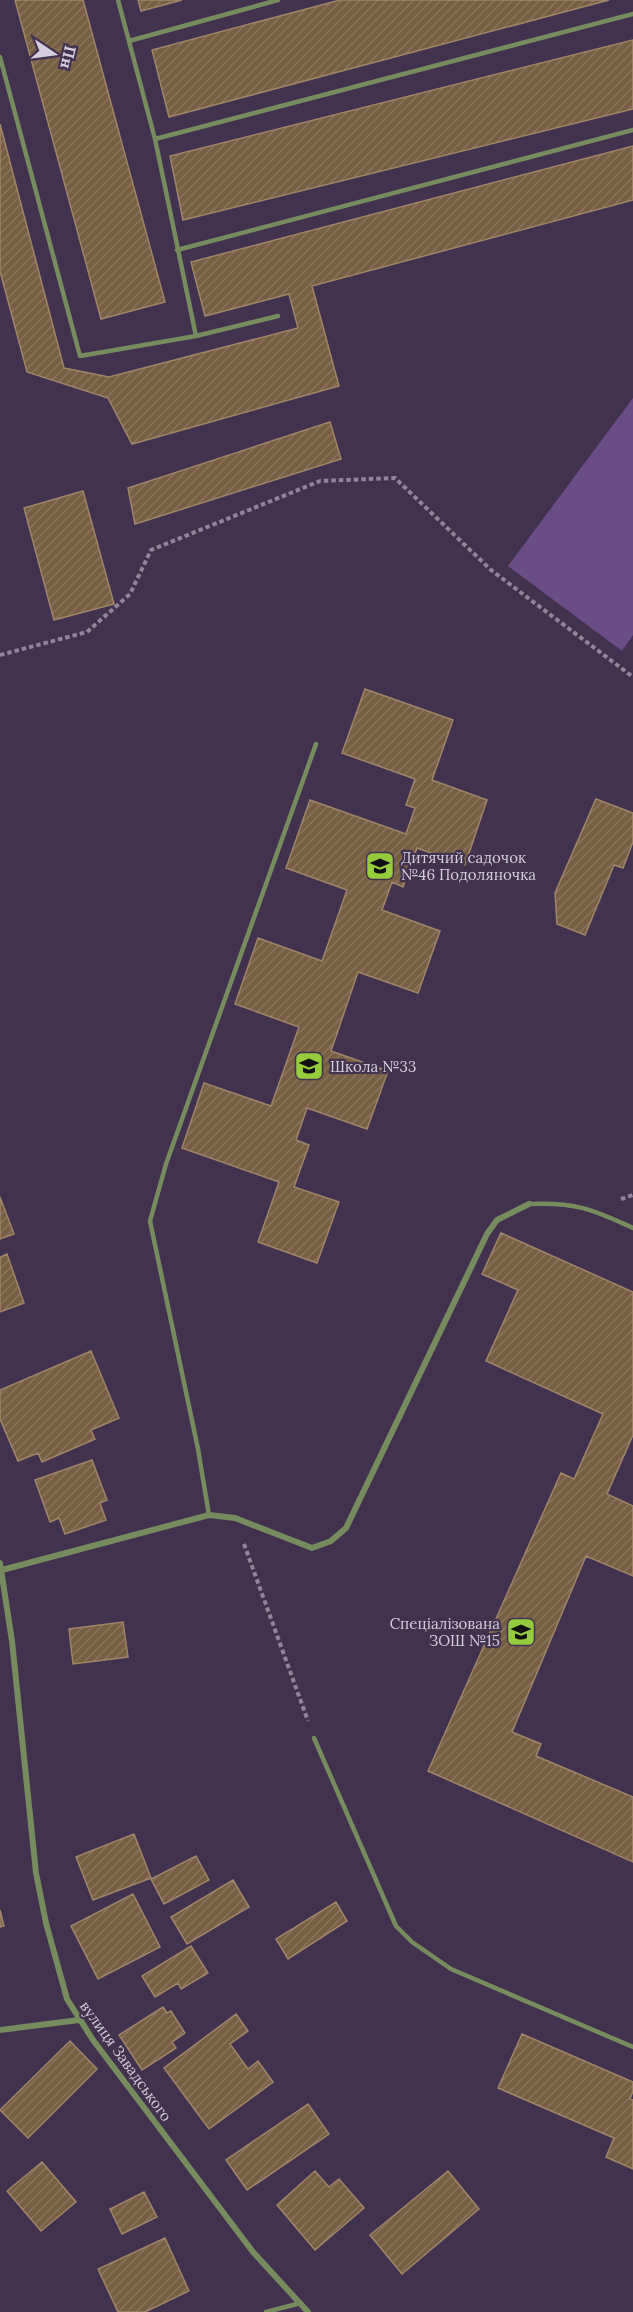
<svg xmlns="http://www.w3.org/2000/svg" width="633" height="2312" viewBox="0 0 633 2312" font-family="Lora,serif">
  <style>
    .pitch { fill: #6b4c85 }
    .building { fill: url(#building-hatch); stroke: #a08568; stroke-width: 1.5 }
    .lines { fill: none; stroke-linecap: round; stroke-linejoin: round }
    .path { stroke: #91859c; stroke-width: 4; stroke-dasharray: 4.5 3; stroke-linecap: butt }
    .service { stroke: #768c5c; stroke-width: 4.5 }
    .minor { stroke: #768c5c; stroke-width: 6 }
    .labels { text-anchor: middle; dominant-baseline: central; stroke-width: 4.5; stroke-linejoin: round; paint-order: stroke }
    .poi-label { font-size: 15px; fill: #d6cddf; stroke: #42324f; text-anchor: start }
    .street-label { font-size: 15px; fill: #d6cddf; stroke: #42324f }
  </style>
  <defs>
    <pattern id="building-hatch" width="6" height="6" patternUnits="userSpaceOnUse" patternTransform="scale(1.5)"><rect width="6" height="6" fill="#785e43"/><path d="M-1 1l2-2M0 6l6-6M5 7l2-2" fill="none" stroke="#8a745e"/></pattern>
  </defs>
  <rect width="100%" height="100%" fill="#42324f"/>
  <path class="pitch" d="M 633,398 L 633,635 L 622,651 L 508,566 Z"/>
  <path class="building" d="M 15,0 L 83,0 L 165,302 L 101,319 Z
    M 138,0 L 182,0 L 141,11 Z
    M 340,0 L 609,0 L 169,117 L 152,50 Z
    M 633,40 L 633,109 L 183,220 L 170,156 Z
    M 0,124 L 64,368 L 109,377 L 298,328 L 289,294 L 205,316 L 191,262 L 633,146 L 633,200 L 312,286 L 339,386 L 132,444 L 108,398 L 27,372 L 0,271 Z
    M 330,422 L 341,459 L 135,524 L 128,488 Z
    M 83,491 L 114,604 L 54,620 L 24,508 Z
    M 365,689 L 453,720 L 432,780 L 487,800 L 465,865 L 417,848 L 403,887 L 392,882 L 382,910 L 440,931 L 418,993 L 358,972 L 331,1051 L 388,1071 L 367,1129 L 307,1108 L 296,1140 L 309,1145 L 294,1187 L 339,1202 L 317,1263 L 258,1242 L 279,1182 L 182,1148 L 204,1083 L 271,1106 L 299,1027 L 235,1004 L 258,938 L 322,961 L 347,890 L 286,868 L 310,800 L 406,834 L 415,808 L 406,805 L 415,779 L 342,753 Z
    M 596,799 L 633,813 L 633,842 L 623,868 L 614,865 L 585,935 L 557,924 L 555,893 Z
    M 0,1197 L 14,1234 L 0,1239 Z
    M 501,1233 L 633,1292 L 633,1435 L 607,1494 L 633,1506 L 633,1576 L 586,1556 L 512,1732 L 541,1744 L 536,1756 L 633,1797 L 633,1862 L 428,1771 L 561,1473 L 574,1479 L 603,1414 L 486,1361 L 518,1290 L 482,1274 Z
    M 7,1254 L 24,1303 L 0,1312 L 0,1257 Z
    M 91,1351 L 119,1418 L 91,1430 L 95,1439 L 42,1462 L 38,1453 L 18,1461 L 0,1419 L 0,1390 Z
    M 92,1460 L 107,1500 L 100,1503 L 106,1520 L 65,1534 L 59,1518 L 50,1522 L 35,1480 Z
    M 123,1622 L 128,1657 L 73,1664 L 69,1629 Z
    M 134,1834 L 151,1878 L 93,1900 L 76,1857 Z
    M 196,1856 L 209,1880 L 164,1904 L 151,1879 Z
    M 233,1880 L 249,1907 L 187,1944 L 171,1917 Z
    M 133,1894 L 160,1947 L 98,1979 L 71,1926 Z
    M 336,1902 L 347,1921 L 288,1959 L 276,1939 Z
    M 0,1910 L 4,1926 L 0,1927 Z
    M 191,1946 L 208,1973 L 181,1989 L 178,1983 L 155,1997 L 142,1976 Z
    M 163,2007 L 167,2013 L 171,2011 L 185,2033 L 172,2042 L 176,2048 L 142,2070 L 119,2035 Z
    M 236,2014 L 248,2031 L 230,2044 L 248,2069 L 258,2061 L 273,2082 L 209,2129 L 164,2068 Z
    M 522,2034 L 633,2082 L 633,2091 L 630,2099 L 633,2100 L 633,2169 L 606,2157 L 614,2138 L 498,2088 Z
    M 70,2041 L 97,2069 L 28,2138 L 0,2110 Z
    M 308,2104 L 329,2134 L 247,2190 L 226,2160 Z
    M 42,2162 L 76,2202 L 41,2231 L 7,2191 Z
    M 315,2171 L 329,2187 L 339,2179 L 364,2208 L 315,2250 L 277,2205 Z
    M 448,2171 L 479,2209 L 402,2274 L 370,2235 Z
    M 144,2192 L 157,2217 L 122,2234 L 110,2209 Z
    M 165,2238 L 189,2291 L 145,2312 L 118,2312 L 98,2269 Z"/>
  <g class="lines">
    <path class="path" d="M 0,655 L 87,632 L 130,594 L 151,550 L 320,481 L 395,478 L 491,570 L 633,677
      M 621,1199 L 633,1195
      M 244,1544 L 308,1721"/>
    <path class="service" d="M 118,0 L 155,139 L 196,336
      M 129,41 L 278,0
      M 0,57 L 80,356 L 196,336 L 278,316
      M 155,139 L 633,14
      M 177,250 L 633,130
      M 529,1204 C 575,1202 592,1209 633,1228
      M 209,1515 L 198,1449 L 150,1221 L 166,1164 L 316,744
      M 314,1738 L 396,1926 L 412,1942 L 451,1969 L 633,2047
      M 266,2312 L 301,2303"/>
    <path class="minor" d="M 0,1563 L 12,1641 L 36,1873 L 46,1923 L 67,1999 L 93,2040 L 253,2252 L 308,2312
      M 2,1570 L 209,1515 L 235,1518 L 312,1548 L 331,1541 L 346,1528 L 487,1234 L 497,1220 L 529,1204
      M 0,2030 L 79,2020"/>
  </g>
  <defs>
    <g id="school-square" transform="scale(1.5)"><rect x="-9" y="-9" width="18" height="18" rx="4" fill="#94cc3c" stroke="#42324f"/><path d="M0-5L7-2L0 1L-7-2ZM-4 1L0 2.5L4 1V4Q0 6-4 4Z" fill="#111"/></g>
  </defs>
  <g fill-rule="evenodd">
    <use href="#school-square" x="380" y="866"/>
    <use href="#school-square" x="309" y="1066"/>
    <use href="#school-square" x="521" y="1632"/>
  </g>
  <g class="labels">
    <g class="poi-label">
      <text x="401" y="857">Дитячий садочок<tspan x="401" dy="17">№46 Подоляночка</tspan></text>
      <text x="330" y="1066">Школа №33</text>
      <text x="500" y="1623" text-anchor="end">Спеціалізована<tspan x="500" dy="17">ЗОШ №15</tspan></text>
    </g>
    <g class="street-label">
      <text transform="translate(126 2061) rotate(54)">вулиця Завадського</text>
    </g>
  </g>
  <g transform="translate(54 54) rotate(103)" stroke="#42324f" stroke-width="4.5" paint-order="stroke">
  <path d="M0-4.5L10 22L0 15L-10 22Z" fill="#d6cddf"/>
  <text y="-9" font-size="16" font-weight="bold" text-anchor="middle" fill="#d6cddf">Пн</text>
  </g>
</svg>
